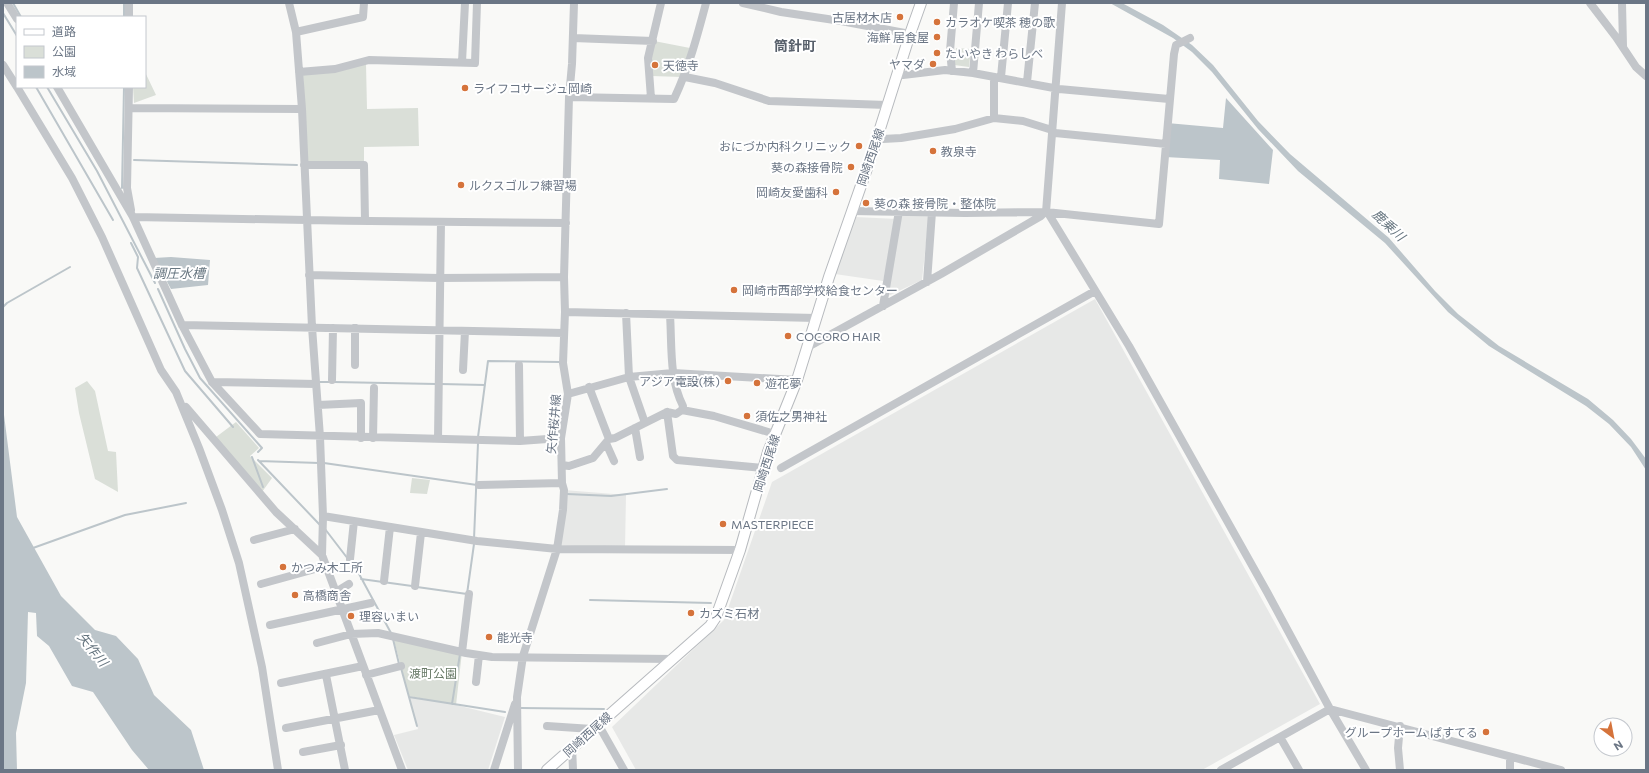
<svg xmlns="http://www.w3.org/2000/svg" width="1649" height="773" viewBox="0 0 1649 773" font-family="Commissioner,'Noto Sans JP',sans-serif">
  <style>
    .built { fill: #e7e8e7 }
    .green { fill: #dadfd8 }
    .water { fill: #bcc5ca }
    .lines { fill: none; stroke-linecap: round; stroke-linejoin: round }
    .stream { stroke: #bcc5ca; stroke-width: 2 }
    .major-casing { stroke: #b7babe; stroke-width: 12 }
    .minor { stroke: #c3c6ca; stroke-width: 8 }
    .major { stroke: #fff; stroke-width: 10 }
    .poi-dot { fill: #d5733b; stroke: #fff; stroke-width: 1.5 }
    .labels { text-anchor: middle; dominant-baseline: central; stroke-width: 4; stroke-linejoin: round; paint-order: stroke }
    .poi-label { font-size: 12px; fill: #6b7685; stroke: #fff; text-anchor: start }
    .street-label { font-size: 12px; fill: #6b7685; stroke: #fff }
    .park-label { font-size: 12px; fill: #667865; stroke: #fff }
    .water-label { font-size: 13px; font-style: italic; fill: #677680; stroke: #fff }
    .quarter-label { font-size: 14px; font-weight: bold; fill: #58606b; stroke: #fff }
  </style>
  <rect width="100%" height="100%" fill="#f9f9f7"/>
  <path class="built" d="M 901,214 L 929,215 L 922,280 L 886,297 Z
    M 855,217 L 898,219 L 883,281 L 835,274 Z
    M 1095,299 L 1320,704 L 1202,770 L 636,770 L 612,727 L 724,620 L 772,482 Z
    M 564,490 L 626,495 L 625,549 L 558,545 Z
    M 409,696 L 452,704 L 505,717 L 488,770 L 408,770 L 394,735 L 418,729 Z"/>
  <path class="green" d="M 654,41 L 690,48 L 682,77 L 651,76 L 651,56 Z
    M 956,48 L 971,49 L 969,67 L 954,65 Z
    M 366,64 L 367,109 L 418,108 L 419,146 L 364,147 L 364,162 L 307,161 L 303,75 Z
    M 145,72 L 156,95 L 134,103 L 133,87 L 145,87 Z
    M 87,381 L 95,391 L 108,451 L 116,452 L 118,492 L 95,479 L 79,413 L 75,388 Z
    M 236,422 L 259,448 L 250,456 L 272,478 L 262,492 L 216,437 Z
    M 412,478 L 430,480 L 427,494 L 410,493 Z
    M 393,637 L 462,652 L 456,705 L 409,696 Z"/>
  <path class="water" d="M 1110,3 L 1122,3 L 1163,25 L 1192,45 L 1213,65 L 1258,121 L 1290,154 L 1389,238 L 1435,291 L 1458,314 L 1499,346 L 1588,399 L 1613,420 L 1631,439 L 1646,459 L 1646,470 L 1631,447 L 1609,424 L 1586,406 L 1489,346 L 1448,312 L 1385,243 L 1298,171 L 1258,129 L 1212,72 L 1192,52 L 1173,38 Z
    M 1226,98 L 1273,150 L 1269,184 L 1219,179 L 1220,160 L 1165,157 L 1167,123 L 1223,128 Z
    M 171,257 L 210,260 L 208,285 L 171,289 L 154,258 Z
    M 3,407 L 17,517 L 61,596 L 95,630 L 116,636 L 138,659 L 154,695 L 191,730 L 204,770 L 149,770 L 132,750 L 93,692 L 72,686 L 49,646 L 37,636 L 36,613 L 28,612 L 26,683 L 16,733 L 17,770 L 3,770 Z"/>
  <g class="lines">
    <path class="stream" d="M 13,3 L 21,17
      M 124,3 L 124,17
      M 3,13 L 17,36
      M 36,87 L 113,220
      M 47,87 L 97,171 L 155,283
      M 134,160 L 297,165
      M 122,188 L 124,87
      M 131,243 L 138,257 L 137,268 L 185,371 L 233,427
      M 158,289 L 185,349 L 200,378 L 262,448 L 258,452
      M 3,307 L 7,303 L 70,267
      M 3,344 L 3,355
      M 319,382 L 330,382
      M 334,382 L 436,384
      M 441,384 L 485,385
      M 478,437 L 488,361 L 560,362
      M 252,457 L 263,487
      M 258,460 L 320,525
      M 259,461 L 319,463
      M 324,463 L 477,485
      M 567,494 L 611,496 L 667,489
      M 325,529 L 358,572 L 391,633
      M 474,539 L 478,443
      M 33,548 L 125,515 L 186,503
      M 361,579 L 412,586
      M 417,587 L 467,594 L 474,544
      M 590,600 L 711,603
      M 393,639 L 399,664
      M 401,668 L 417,726
      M 409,697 L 505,712
      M 452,704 L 460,654
      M 521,708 L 604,709"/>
    <g class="major-casing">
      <path id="major" d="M 547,770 L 710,626 L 716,617 L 740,550 L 768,452 L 797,380 L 829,277 L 871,157 L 910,34 L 921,3"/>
    </g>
    <path class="minor" d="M 7,3 L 17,19
      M 289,3 L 296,32 L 302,109 L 312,327 L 320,437 L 323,516 L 322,555 L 402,770
      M 743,3 L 781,12 L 841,21 L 910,34
      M 1590,3 L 1616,37 L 1636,67 L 1646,76
      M 1622,3 L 1623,46
      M 129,17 L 129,3
      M 296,32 L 363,17 L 364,3
      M 573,38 L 653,41
      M 462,62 L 465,3
      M 3,65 L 17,87
      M 952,71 L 950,51 L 954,3
      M 299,72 L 335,69 L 369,60 L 475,63 L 477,3
      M 973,73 L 979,3
      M 897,74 L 903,75 L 945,70 L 973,73 L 1059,89 L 1169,99
      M 685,77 L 715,83 L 769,101 L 887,105
      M 1001,77 L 1008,3
      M 1027,82 L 1035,3
      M 17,87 L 72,178 L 102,237 L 161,370 L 176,392 L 199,448 L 222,510 L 239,563 L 262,667 L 278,770
      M 57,87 L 133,217 L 182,325 L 212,382 L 260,434 L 520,441 L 561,438
      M 129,87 L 127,188 L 131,210
      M 569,97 L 674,99 C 689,67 697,37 706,3
      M 651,98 L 648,58 L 661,3
      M 129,108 L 302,109
      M 994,118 L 994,77
      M 877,138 L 883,139 L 901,138 L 955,129 L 994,118 L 1023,121 L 1052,130 L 1055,133 L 1166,144
      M 304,165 L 364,165 L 365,220
      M 852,211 L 965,213 L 1046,212 L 1159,224 L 1174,54 L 1176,45 L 1190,38
      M 1046,212 L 1062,3
      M 1048,213 L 1129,346 L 1267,592 L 1330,709 L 1366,770
      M 133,217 C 277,220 422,222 566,223
      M 309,275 L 439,278 L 564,277
      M 927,282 L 932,212
      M 883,306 L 899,211
      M 565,312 L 816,318
      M 626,313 L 629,377 L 645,423
      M 670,315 C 672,345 669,379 683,406 L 682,410 L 676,414 L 667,412 L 673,456 L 677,460 L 763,468
      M 182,325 L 564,333
      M 806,348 L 941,274 L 1041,216 L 1045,212
      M 355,365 L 355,328
      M 519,365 L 520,441
      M 463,370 L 465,331
      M 332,380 L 333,328
      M 212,382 L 316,384
      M 589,387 L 609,439 L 615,438 L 667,412
      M 568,394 L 629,377 L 673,373 L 797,380
      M 318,405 L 361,403 L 361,438
      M 186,407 L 276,512 L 322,555
      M 682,410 L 714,416 L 775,434
      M 635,428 L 640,457
      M 373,438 L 374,388
      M 438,439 L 441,222
      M 606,443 L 614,461
      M 562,465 L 569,466 L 593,458 L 609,439
      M 781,468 L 1095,291
      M 479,485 L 562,483
      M 323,516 L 477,541 L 557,549 L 740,550
      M 254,540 L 295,529
      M 350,559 L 354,521
      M 384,581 L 390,527
      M 261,584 L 326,566
      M 415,586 L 421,533
      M 336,592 L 349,584
      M 270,625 L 371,603
      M 317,643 L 351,634 L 378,633 L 466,653 L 492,657 L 673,659
      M 462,652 L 469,594
      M 326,675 L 345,770
      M 366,675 L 401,666
      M 476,682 L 479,655
      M 281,683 L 363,666
      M 598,724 L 624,770
      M 547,726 L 592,729
      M 286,728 L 379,710
      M 1280,737 L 1299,770
      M 572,746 L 573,770
      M 303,752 L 341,745
      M 1510,758 L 1510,770
      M 494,770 L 515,704
      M 518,770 L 517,697 L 523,656 L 557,549 L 563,510 L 564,490 L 562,483 L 561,438 L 568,394 L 563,363 L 565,312 L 564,277 L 569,97 L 572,64 L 574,3
      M 1221,770 L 1330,709 L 1561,770
      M 1400,770 L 1398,748 L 1400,726"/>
    <use href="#major" class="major"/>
  </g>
  <g class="poi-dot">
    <circle cx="900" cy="17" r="4"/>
    <circle cx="937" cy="22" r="4"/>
    <circle cx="937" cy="37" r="4"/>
    <circle cx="937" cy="53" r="4"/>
    <circle cx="933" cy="64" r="4"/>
    <circle cx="655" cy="65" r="4"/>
    <circle cx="465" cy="88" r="4"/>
    <circle cx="859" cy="146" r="4"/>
    <circle cx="933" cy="151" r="4"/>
    <circle cx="851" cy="167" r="4"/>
    <circle cx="461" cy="185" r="4"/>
    <circle cx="836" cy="192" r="4"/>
    <circle cx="866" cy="203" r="4"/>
    <circle cx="734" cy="290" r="4"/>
    <circle cx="788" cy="336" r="4"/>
    <circle cx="728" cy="381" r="4"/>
    <circle cx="757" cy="383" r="4"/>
    <circle cx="747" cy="416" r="4"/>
    <circle cx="723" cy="524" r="4"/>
    <circle cx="283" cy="567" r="4"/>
    <circle cx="295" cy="595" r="4"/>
    <circle cx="691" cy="613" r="4"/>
    <circle cx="351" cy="616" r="4"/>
    <circle cx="489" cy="637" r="4"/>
    <circle cx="1486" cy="732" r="4"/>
  </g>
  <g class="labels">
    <g class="poi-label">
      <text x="892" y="17" text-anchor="end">古居材木店</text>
      <text x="945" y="22">カラオケ喫茶 穂の歌</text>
      <text x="929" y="37" text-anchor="end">海鮮 居食屋</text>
      <text x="945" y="53">たいやき わらしべ</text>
      <text x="925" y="64" text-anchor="end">ヤマダ</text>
      <text x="663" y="65">天徳寺</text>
      <text x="473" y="88">ライフコサージュ岡崎</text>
      <text x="851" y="146" text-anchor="end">おにづか内科クリニック</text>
      <text x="941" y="151">教泉寺</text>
      <text x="843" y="167" text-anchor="end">葵の森接骨院</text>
      <text x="469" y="185">ルクスゴルフ練習場</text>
      <text x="828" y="192" text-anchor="end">岡崎友愛歯科</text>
      <text x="874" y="203">葵の森 接骨院・整体院</text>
      <text x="742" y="290">岡崎市西部学校給食センター</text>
      <text x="796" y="336">COCORO HAIR</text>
      <text x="720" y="381" text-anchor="end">アジア電設(株)</text>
      <text x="765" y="383">遊花夢</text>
      <text x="755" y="416">須佐之男神社</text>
      <text x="731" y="524">MASTERPIECE</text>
      <text x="291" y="567">かつみ木工所</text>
      <text x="303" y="595">高橋商舎</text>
      <text x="699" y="613">カズミ石材</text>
      <text x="359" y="616">理容いまい</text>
      <text x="497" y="637">能光寺</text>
      <text x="1478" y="732" text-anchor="end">グループホーム ぱすてる</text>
    </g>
    <g class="street-label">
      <text transform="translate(870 157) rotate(-71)">岡崎西尾線</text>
      <text transform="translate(553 424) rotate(-85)">矢作桜井線</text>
      <text transform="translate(766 463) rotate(-72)">岡崎西尾線</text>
      <text transform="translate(587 734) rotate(-42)">岡崎西尾線</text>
    </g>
    <g class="park-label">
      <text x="433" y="673">渡町公園</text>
    </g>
    <g class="water-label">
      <text transform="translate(1389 225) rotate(43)">鹿乗川</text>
      <text x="179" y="273">調圧水槽</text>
      <text transform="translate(93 649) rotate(51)">矢作川</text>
    </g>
    <g class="quarter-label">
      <text x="795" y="45">筒針町</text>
    </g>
  </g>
  <rect width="1649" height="773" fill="none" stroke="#6b7685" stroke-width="8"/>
  <rect x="16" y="16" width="130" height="72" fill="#ffffff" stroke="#c4c8ce"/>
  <rect x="24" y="29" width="20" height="6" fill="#ffffff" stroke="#c4c8ce"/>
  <text x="52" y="36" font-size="12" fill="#6b7685">道路</text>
  <rect x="24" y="46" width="20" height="12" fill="#dadfd8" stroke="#c4c8ce"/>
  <text x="52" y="56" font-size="12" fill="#6b7685">公園</text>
  <rect x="24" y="66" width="20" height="12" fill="#bcc5ca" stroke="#c4c8ce"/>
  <text x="52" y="76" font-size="12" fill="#6b7685">水域</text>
  <g transform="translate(1613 737) rotate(148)"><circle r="19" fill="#ffffff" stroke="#c4c8ce"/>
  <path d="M0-3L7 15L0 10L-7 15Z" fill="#d5733b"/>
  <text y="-6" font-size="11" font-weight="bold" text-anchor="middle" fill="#6b7685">N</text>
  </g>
</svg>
